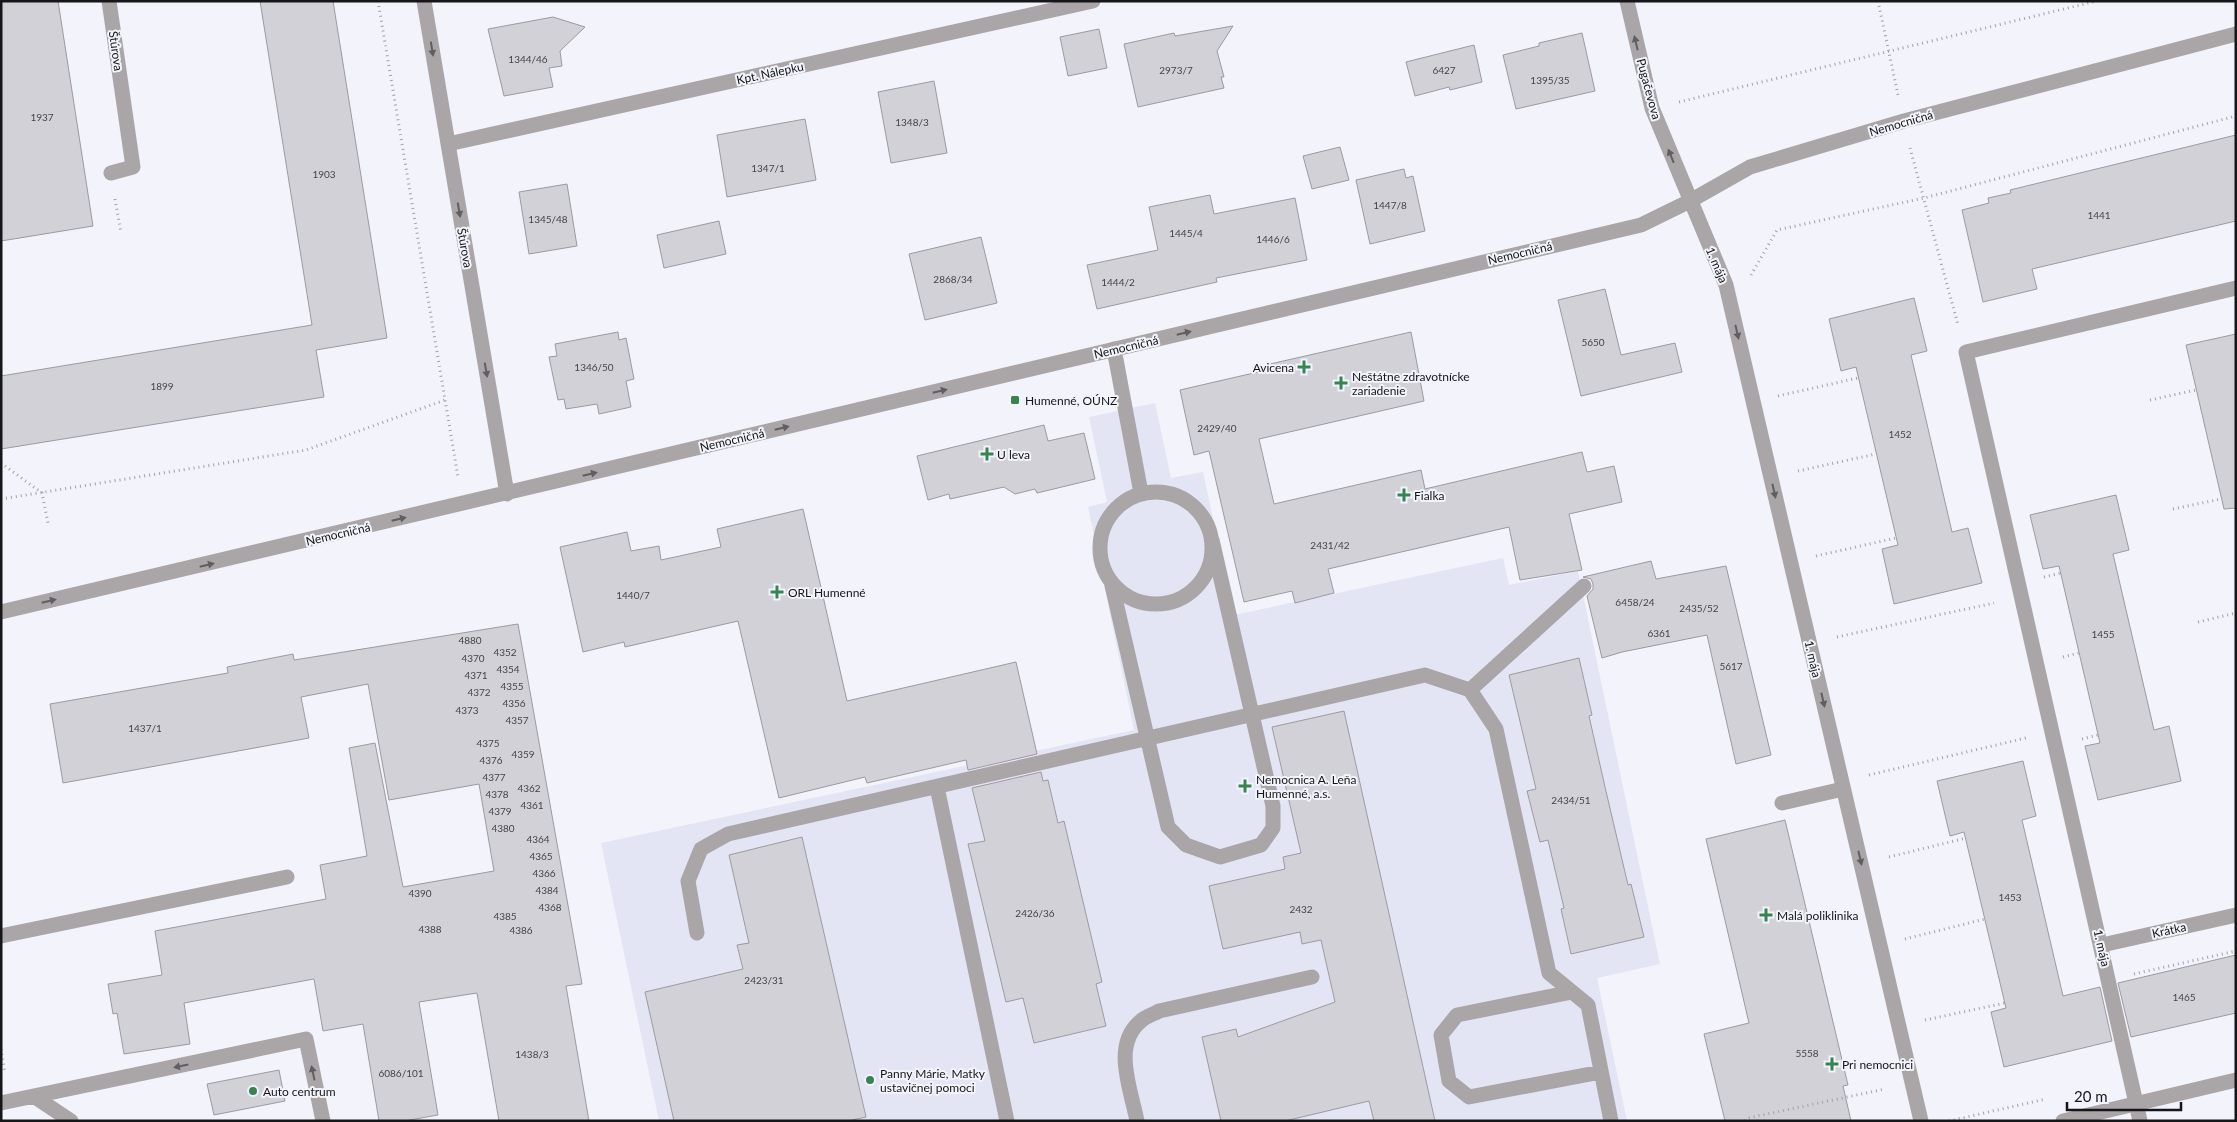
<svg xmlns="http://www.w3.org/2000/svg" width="2237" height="1122" viewBox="0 0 2237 1122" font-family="Lato,sans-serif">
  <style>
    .built { fill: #e4e5f4 }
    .building { fill: #d3d1d8; stroke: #9c9aa1 }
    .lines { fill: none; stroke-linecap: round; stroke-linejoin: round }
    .path { stroke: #a2a3a9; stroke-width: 3; stroke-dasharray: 1 4; stroke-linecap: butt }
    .service { stroke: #aaa6a7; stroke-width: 15 }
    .minor { stroke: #aaa6a7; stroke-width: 15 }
    .oneway { fill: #605e60 }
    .poi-dot { fill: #378453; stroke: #f2f3fb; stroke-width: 2 }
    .labels { text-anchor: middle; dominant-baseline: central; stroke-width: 4; stroke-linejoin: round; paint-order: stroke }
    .number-label { font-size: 10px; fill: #444548 }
    .street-label { font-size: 12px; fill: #151618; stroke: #f2f3fb }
    .poi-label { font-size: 12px; fill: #151618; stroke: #f2f3fb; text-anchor: start }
  </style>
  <rect width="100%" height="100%" fill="#f2f3fb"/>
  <path class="built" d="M 1155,403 L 1171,478 L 1203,472 L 1234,615 L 1503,558 L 1509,585 L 1578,571 L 1660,964 L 1597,978 L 1627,1121 L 659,1121 L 601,843 L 1134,730 L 1088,507 L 1107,502 L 1089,417 Z"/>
  <path class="building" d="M 1,1 L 58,1 L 93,226 L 1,241 Z
    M 260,1 L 333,1 L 387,338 L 316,350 L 324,397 L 1,449 L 1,376 L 312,325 Z
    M 553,17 L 585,27 L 560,51 L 562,66 L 549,68 L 553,87 L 504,96 L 488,29 Z
    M 1233,26 L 1217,51 L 1224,77 L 1221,77 L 1224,88 L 1138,107 L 1124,44 L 1174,33 L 1175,36 Z
    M 1099,29 L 1107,68 L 1068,76 L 1060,37 Z
    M 1582,33 L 1595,91 L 1516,109 L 1503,55 L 1539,46 L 1539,43 Z
    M 1474,45 L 1482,82 L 1450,90 L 1449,87 L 1415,96 L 1406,62 Z
    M 934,81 L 947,153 L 891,163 L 878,92 Z
    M 805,119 L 816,180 L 727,197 L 717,135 Z
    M 2236,135 L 2236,221 L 2032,269 L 2037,289 L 1983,302 L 1962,210 L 1989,203 L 1988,198 L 2011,193 L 2010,190 Z
    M 1340,147 L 1349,180 L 1312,189 L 1303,156 Z
    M 1404,169 L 1406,178 L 1413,176 L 1425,231 L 1370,244 L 1356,180 Z
    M 567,184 L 577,246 L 529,254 L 519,192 Z
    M 1210,195 L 1214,214 L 1295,198 L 1307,260 L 1216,278 L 1217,282 L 1097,309 L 1087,265 L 1158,250 L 1149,207 Z
    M 719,221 L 726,254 L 664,268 L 657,235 Z
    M 981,237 L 997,303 L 925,320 L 909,254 Z
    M 1605,289 L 1621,355 L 1675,343 L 1682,372 L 1581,396 L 1558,300 Z
    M 1914,298 L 1927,351 L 1911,355 L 1952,532 L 1968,528 L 1982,583 L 1894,604 L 1882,549 L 1898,545 L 1856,367 L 1841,371 L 1829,319 Z
    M 618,332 L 619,340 L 626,338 L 634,379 L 626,381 L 631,407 L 599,414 L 597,404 L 566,409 L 564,399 L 558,400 L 549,357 L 557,356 L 555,344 Z
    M 1411,332 L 1424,401 L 1259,439 L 1274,504 L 1421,470 L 1425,489 L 1582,452 L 1587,472 L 1614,466 L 1622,502 L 1569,514 L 1582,570 L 1520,580 L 1509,527 L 1328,569 L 1334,593 L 1295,603 L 1292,591 L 1244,602 L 1209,451 L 1194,455 L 1180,390 L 1271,369 L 1270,364 Z
    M 2236,334 L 2236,508 L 2224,509 L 2186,345 Z
    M 1044,425 L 1048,441 L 1084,433 L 1095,479 L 1037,493 L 1035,489 L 1015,494 L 1004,487 L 950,499 L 949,494 L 928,500 L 917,456 Z
    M 2116,495 L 2129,550 L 2113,554 L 2154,730 L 2169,726 L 2181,781 L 2098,800 L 2085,746 L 2100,743 L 2059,566 L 2043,569 L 2030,515 Z
    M 803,509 L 847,701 L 1016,662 L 1037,754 L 968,770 L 966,760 L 867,783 L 865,777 L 779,798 L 738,621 L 625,647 L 624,642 L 583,652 L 560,547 L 627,532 L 631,551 L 659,546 L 661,560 L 721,547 L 717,529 Z
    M 1651,561 L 1656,579 L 1726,566 L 1771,755 L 1736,764 L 1707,635 L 1622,652 L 1602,658 L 1587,596 L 1593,589 L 1593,584 L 1591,579 L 1583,577 Z
    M 518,624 L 582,984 L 566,986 L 589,1121 L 499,1121 L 477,993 L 419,1002 L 438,1115 L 404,1121 L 379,1121 L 363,1024 L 323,1031 L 314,979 L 184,1003 L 190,1044 L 124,1054 L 117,1013 L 113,1014 L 108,984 L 162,975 L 155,931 L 326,899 L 320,865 L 367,856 L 349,748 L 375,743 L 403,887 L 494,871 L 479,784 L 389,800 L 368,684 L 301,697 L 309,738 L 63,783 L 50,704 L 228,673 L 227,667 L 293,654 L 294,660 Z
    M 1579,658 L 1592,715 L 1589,716 L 1605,787 L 1628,885 L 1631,884 L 1644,937 L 1571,954 L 1561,909 L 1564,908 L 1548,840 L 1540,842 L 1527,791 L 1536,789 L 1509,675 Z
    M 1344,711 L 1435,1121 L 1374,1121 L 1369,1101 L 1285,1121 L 1221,1121 L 1202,1037 L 1236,1029 L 1238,1037 L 1335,1002 L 1321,940 L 1302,944 L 1300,932 L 1223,949 L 1209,886 L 1285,869 L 1283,857 L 1301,853 L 1272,727 Z
    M 2023,761 L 2036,816 L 2022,820 L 2063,996 L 2100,987 L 2112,1041 L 2004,1067 L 1991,1012 L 2006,1008 L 1964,832 L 1950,836 L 1937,781 Z
    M 1041,772 L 1043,781 L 1048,780 L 1058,823 L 1064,821 L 1102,982 L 1096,984 L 1106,1026 L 1034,1043 L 1023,998 L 1006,1002 L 968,844 L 985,841 L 972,788 Z
    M 1785,820 L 1848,1085 L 1843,1086 L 1851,1121 L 1725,1121 L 1704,1034 L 1749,1023 L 1706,839 Z
    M 802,837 L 866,1117 L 848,1121 L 674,1121 L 645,992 L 743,969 L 737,945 L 749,943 L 729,855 Z
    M 2236,955 L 2236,1013 L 2131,1037 L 2118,983 Z
    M 279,1070 L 285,1101 L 214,1115 L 207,1084 Z"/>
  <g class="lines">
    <path class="path" d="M 378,1 L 458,477
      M 1878,1 L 1898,95
      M 1679,102 L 2097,1
      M 1910,148 L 1958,325
      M 115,199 L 121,233
      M 1751,275 L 1777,230 L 1924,198 L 2236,116
      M 1778,396 L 1858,378
      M 2150,400 L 2196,390
      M 1,463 L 42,493 L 48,523
      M 1798,471 L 1876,454
      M 1,499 L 306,450 L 445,400
      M 2173,509 L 2221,499
      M 1816,556 L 1896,538
      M 2044,577 L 2061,573
      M 2198,622 L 2236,613
      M 1837,637 L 1994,603
      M 2063,657 L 2079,653
      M 2082,739 L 2098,735
      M 1869,775 L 2026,738
      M 1889,857 L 1966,838
      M 1905,939 L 1985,919
      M 2134,974 L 2236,951
      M 1925,1020 L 2005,1003
      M 1,1049 L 5,1073
      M 1745,1121 L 1748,1118 L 1885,1089
      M 1949,1121 L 2046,1099"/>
    <path class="service" d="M 109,1 L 133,167 L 111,173
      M 1114,349 L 1141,493
      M1100 548a56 56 0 1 1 112 0a56 56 0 1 1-112 0Z
      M 1111,581 L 1168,827 L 1186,845 L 1220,857 L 1261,845 L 1273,828 L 1273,806 L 1212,540
      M 1470,690 L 1584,586
      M 937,787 L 1007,1121
      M 1782,803 L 1843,789
      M 697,933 L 688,881 L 701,849 L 728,834 L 1425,675 L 1470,690 L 1496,729 L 1549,973 L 1588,1005 L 1611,1121
      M 1,936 L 287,877
      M 2102,945 L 2236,915
      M 1572,992 L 1457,1015 L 1441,1035 L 1449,1081 L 1469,1097 L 1601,1072
      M 35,1097 L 71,1121
      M 1,1103 L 306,1039 L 323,1121
      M 1137,1121 C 1131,1089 1111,1044 1142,1020 C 1147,1016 1154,1014 1159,1011 L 1312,977
      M 2140,1121 L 1966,352 L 2236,288"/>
    <path class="minor" d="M 424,1 L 507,494
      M 1627,1 L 1652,108 L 1726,285 L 1921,1121
      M 448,144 L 1093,1
      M 1,612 L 1641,225 L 1690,201 L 1750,167 L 1904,121 L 2236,34
      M 2063,1121 L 2236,1080"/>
  </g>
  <defs><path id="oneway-solid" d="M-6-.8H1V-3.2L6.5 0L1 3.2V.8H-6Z" transform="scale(1.25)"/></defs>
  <g class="oneway">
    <use href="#oneway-solid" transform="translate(1636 43) rotate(-103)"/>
    <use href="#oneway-solid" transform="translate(432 49) rotate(81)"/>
    <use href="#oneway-solid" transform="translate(1671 156) rotate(-112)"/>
    <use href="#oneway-solid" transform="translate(459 210) rotate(80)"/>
    <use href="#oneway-solid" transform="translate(1737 332) rotate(77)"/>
    <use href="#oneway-solid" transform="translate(1184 333) rotate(-13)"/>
    <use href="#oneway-solid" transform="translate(486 370) rotate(80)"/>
    <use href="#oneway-solid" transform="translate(940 391) rotate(-13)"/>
    <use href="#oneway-solid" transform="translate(782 428) rotate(-13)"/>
    <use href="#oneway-solid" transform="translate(590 474) rotate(-13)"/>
    <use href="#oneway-solid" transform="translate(1774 491) rotate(77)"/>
    <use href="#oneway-solid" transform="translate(399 519) rotate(-13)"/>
    <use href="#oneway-solid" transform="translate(207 565) rotate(-13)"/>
    <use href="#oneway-solid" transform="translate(49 601) rotate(-13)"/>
    <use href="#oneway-solid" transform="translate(1823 700) rotate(77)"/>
    <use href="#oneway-solid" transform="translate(1860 858) rotate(77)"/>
    <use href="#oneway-solid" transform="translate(181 1066) rotate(168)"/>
    <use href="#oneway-solid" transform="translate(313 1073) rotate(-102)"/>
  </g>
  <g class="poi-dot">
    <path d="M1301.5 359.5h5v5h5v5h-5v5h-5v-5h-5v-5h5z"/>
    <path d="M1338.5 375.5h5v5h5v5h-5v5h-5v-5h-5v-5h5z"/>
    <rect x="1010" y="395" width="10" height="10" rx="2.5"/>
    <path d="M984.5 446.5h5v5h5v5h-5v5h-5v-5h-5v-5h5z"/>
    <path d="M1401.5 487.5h5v5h5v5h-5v5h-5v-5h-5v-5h5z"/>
    <path d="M774.5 584.5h5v5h5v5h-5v5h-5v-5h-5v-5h5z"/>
    <path d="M1242.5 778.5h5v5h5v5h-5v5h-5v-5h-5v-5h5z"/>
    <path d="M1763.5 907.5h5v5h5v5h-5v5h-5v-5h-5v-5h5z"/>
    <path d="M1829.5 1056.5h5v5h5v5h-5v5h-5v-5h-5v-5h5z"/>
    <circle cx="870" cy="1080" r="5"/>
    <circle cx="253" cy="1091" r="5"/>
  </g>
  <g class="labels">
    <g class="number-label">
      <text x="528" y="59">1344/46</text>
      <text x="1176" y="70">2973/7</text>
      <text x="1444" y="70">6427</text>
      <text x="1550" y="80">1395/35</text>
      <text x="42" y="117">1937</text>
      <text x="912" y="122">1348/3</text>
      <text x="768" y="168">1347/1</text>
      <text x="324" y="174">1903</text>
      <text x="1390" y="205">1447/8</text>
      <text x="2099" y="215">1441</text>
      <text x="548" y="219">1345/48</text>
      <text x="1186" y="233">1445/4</text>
      <text x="1273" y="239">1446/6</text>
      <text x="953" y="279">2868/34</text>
      <text x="1118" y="282">1444/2</text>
      <text x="1593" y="342">5650</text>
      <text x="594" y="367">1346/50</text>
      <text x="162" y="386">1899</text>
      <text x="1217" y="428">2429/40</text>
      <text x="1900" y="434">1452</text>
      <text x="1330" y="545">2431/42</text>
      <text x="633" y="595">1440/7</text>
      <text x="1635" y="602">6458/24</text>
      <text x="1699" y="608">2435/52</text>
      <text x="1659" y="633">6361</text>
      <text x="2103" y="634">1455</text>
      <text x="470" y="640">4880</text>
      <text x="505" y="652">4352</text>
      <text x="473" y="658">4370</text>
      <text x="1731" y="666">5617</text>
      <text x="508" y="669">4354</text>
      <text x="476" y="675">4371</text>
      <text x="512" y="686">4355</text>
      <text x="479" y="692">4372</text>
      <text x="514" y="703">4356</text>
      <text x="467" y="710">4373</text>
      <text x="517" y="720">4357</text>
      <text x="145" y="728">1437/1</text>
      <text x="488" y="743">4375</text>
      <text x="523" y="754">4359</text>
      <text x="491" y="760">4376</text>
      <text x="494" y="777">4377</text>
      <text x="529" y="788">4362</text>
      <text x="497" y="794">4378</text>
      <text x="1571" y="800">2434/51</text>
      <text x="532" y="805">4361</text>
      <text x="500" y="811">4379</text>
      <text x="503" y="828">4380</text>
      <text x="538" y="839">4364</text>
      <text x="541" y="856">4365</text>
      <text x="544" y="873">4366</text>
      <text x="547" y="890">4384</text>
      <text x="420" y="893">4390</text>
      <text x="2010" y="897">1453</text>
      <text x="550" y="907">4368</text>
      <text x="1301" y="909">2432</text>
      <text x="1035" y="913">2426/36</text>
      <text x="505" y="916">4385</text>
      <text x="430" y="929">4388</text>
      <text x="521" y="930">4386</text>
      <text x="764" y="980">2423/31</text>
      <text x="2184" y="997">1465</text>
      <text x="1807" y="1053">5558</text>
      <text x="532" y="1054">1438/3</text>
      <text x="401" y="1073">6086/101</text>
    </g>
    <g class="street-label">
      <text transform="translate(116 51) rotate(82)">Štúrova</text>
      <text transform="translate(770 73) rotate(-12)">Kpt. Nálepku</text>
      <text transform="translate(1649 89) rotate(75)">Pugačevova</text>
      <text transform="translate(1901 123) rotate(-16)">Nemocničná</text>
      <text transform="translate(465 248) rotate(80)">Štúrova</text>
      <text transform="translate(1520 253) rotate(-13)">Nemocničná</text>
      <text transform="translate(1717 265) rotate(67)">1. mája</text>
      <text transform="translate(1126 347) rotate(-13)">Nemocničná</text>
      <text transform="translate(732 440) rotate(-13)">Nemocničná</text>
      <text transform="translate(338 534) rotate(-13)">Nemocničná</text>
      <text transform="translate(1813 659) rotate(77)">1. mája</text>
      <text transform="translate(2169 930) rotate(-12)">Krátka</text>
      <text transform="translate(2102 948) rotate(77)">1. mája</text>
    </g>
    <g class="poi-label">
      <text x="1294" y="367" text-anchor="end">Avicena</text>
      <text x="1352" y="376">Neštátne zdravotnícke<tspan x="1352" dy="14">zariadenie</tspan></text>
      <text x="1025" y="400">Humenné, OÚNZ</text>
      <text x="997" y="454">U leva</text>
      <text x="1414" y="495">Fialka</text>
      <text x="788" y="592">ORL Humenné</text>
      <text x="1256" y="779">Nemocnica A. Leňa<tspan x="1256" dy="14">Humenné, a.s.</tspan></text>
      <text x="1777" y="915">Malá poliklinika</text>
      <text x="1842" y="1064">Pri nemocnici</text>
      <text x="880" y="1073">Panny Márie, Matky<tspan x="880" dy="14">ustavičnej pomoci</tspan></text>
      <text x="263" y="1091">Auto centrum</text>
    </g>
  </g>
  <rect width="2237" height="1122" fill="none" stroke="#151618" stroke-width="5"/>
  <path d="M2067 1102v8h114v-8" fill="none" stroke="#151618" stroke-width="2.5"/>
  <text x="2074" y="1102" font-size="15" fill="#151618" stroke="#f2f3fb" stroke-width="4" paint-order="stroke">20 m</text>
</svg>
